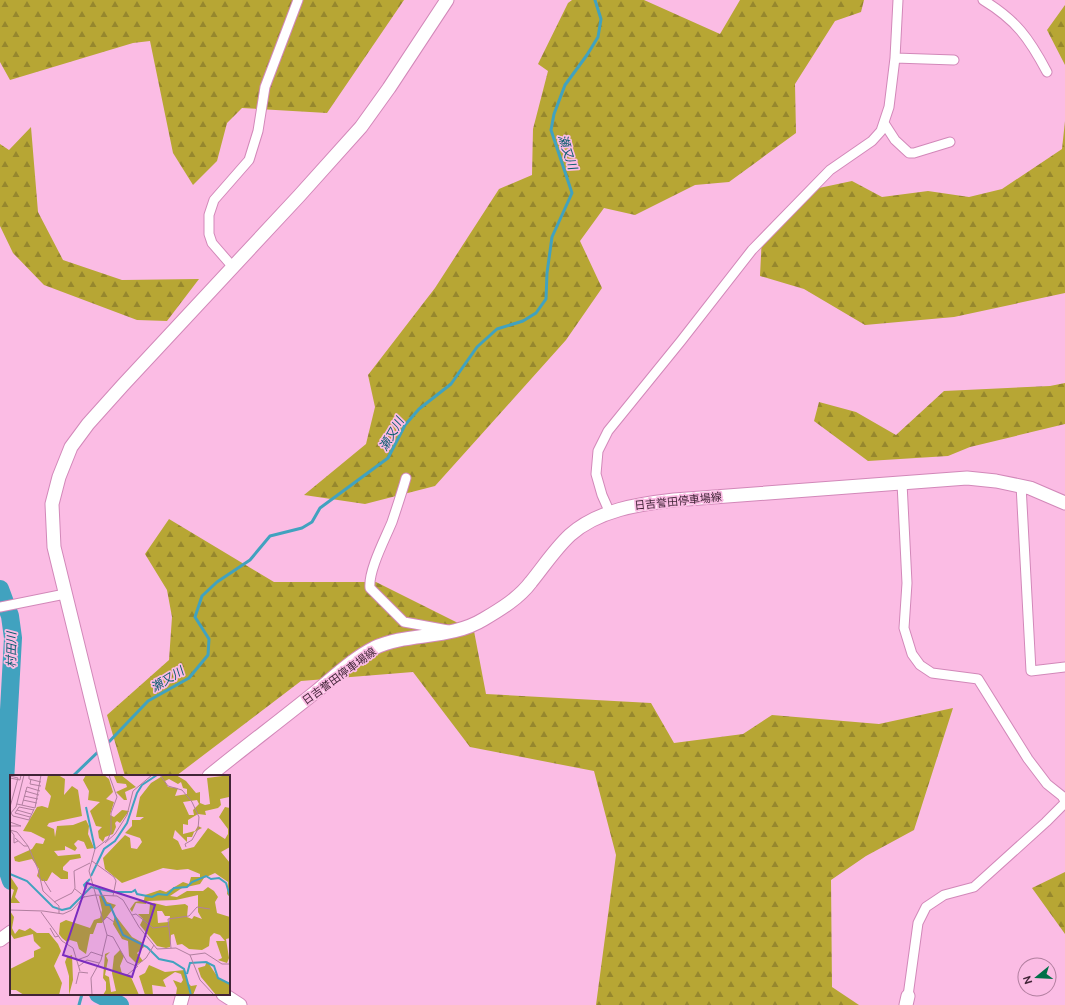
<svg xmlns="http://www.w3.org/2000/svg" width="1065" height="1005" viewBox="0 0 1065 1005" font-family="Ubuntu,'Noto Sans JP',sans-serif">
  <style>
    .forest { fill: url(#forest-firs) }
    .lines { fill: none; stroke-linecap: round; stroke-linejoin: round }
    .stream { stroke: #41a2bf; stroke-width: 3 }
    .river { stroke: #41a2bf; stroke-width: 18 }
    .street-casing { stroke: #d288b9; stroke-width: 11 }
    .secondary-casing { stroke: #d288b9; stroke-width: 15 }
    .street { stroke: #fff; stroke-width: 9 }
    .secondary { stroke: #fff; stroke-width: 13 }
    .labels { text-anchor: middle; dominant-baseline: central; stroke-width: 3.5; stroke-linejoin: round; paint-order: stroke }
    .street-label { font-size: 11px; fill: #412437; stroke: #fbbce4 }
    .water-label { font-size: 12px; font-style: italic; fill: #065b6f; stroke: #fbbce4 }
    .inset-river { fill: none; stroke: #41a2bf; stroke-width: 2 }
    .inset-road { fill: none; stroke: #b17f9f; stroke-width: 1 }
    .view { fill: #7b2cbf; fill-opacity: 0.15; stroke: #7b2cbf; stroke-width: 2 }
    .inset-edge { fill: none; stroke: #412437; stroke-width: 2 }
  </style>
  <defs>
    <pattern id="forest-firs" width="22" height="20" patternUnits="userSpaceOnUse"><rect width="22" height="20" fill="#b7a634"/><path d="M5 1l3.5 6h-7zM16 11l3.5 6h-7z" fill="#96872d"/></pattern>
  </defs>
  <rect width="100%" height="100%" fill="#fbbce4"/>
  <path class="forest" d="M 0,0 L 404,0 L 327,113 L 242,108 L 227,123 L 217,161 L 193,185 L 173,153 L 150,41 L 133,43 L 10,80 L 0,62 Z
    M 572,0 L 644,0 L 720,34 L 740,0 L 864,0 L 861,12 L 835,21 L 795,84 L 796,133 L 729,182 L 695,185 L 635,215 L 604,208 L 580,241 L 602,288 L 566,340 L 435,486 L 365,504 L 304,495 L 366,444 L 375,407 L 368,375 L 435,288 L 499,189 L 532,175 L 533,129 L 548,71 L 538,64 L 568,3 Z
    M 1065,5 L 1065,65 L 1047,30 Z
    M 1065,121 L 1065,293 L 954,317 L 865,325 L 804,289 L 760,276 L 762,235 L 819,188 L 852,181 L 882,197 L 928,191 L 969,197 L 1002,189 L 1062,149 Z
    M 31,127 L 38,212 L 63,260 L 122,280 L 199,279 L 167,321 L 137,320 L 44,285 L 13,253 L 0,226 L 0,144 L 9,150 Z
    M 1065,383 L 1065,424 L 970,447 L 948,456 L 868,461 L 814,421 L 819,402 L 856,412 L 896,435 L 944,391 L 1050,386 Z
    M 169,519 L 274,582 L 376,582 L 474,631 L 486,694 L 651,703 L 674,743 L 743,734 L 772,715 L 879,724 L 953,708 L 914,830 L 866,856 L 831,880 L 832,987 L 859,1005 L 596,1005 L 616,855 L 594,771 L 470,747 L 413,672 L 301,681 L 176,776 L 125,776 L 107,715 L 169,660 L 172,617 L 167,590 L 145,554 Z
    M 1065,872 L 1065,934 L 1032,888 Z"/>
  <g class="lines">
    <path class="stream" d="M 106,745 L 148,701 L 189,678 L 208,655 L 209,639 L 195,617 L 202,596 L 217,582 L 250,560 L 270,536 L 302,528 L 312,522 L 320,508 L 388,458 L 405,425 L 419,409 L 451,384 L 477,347 L 497,329 L 523,321 L 536,313 L 546,299 L 547,273 L 552,237 L 572,193 L 551,130 L 554,114 L 565,85 L 587,55 L 598,37 L 601,19 L 595,0
      M 73,776 L 100,750
      M 2,836 L 11,828
      M 79,1005 L 82,994"/>
    <path class="river" d="M 0,589 L 10,616 L 13,638 L 2,836 L 5,863 L 11,881
      M 98,994 L 120,1005"/>
    <g class="street-casing">
      <path id="street" d="M 983,0 C 1016,20 1029,38 1047,72
        M 895,58 L 954,60
        M 884,123 L 895,140 L 909,153 L 914,153 L 950,142
        M 232,266 L 212,243 L 209,234 L 209,215 L 214,200 L 249,160 L 258,131 L 265,87 L 298,0
        M 406,478 C 402,492 397,507 392,522 C 385,539 368,571 370,588 L 404,622 L 448,630
        M 902,483 L 907,583 L 904,628 L 912,654 L 920,665 L 932,673 L 978,679 L 1028,759 L 1047,784 L 1062,796 L 1065,801
        M 1021,485 L 1031,671 L 1065,667
        M 610,513 L 602,495 L 596,474 L 598,451 L 608,431 L 681,341 L 752,250 L 830,170 L 872,141 L 881,131 L 889,107 L 895,58 L 898,0
        M 0,607 L 65,594
        M 908,996 L 918,923 L 926,907 L 944,895 L 974,887 L 1046,822 L 1065,803"/>
    </g>
    <g class="secondary-casing">
      <path id="secondary" d="M 110,776 L 54,547 L 52,504 L 59,477 L 71,447 L 88,424 L 123,385 L 299,196 L 361,127 L 389,88 L 447,0
        M 209,776 C 245,747 282,719 318,690 C 335,676 354,658 374,648 C 408,632 450,640 484,619 C 501,609 519,598 531,582 C 544,566 555,549 570,535 C 598,510 639,504 674,500 L 967,478 L 996,481 L 1030,488 L 1065,503
        M 0,940 L 11,932
        M 223,994 L 240,1005
        M 180,1005 L 183,994
        M 906,1005 L 908,996"/>
    </g>
    <use href="#street" class="street"/>
    <use href="#secondary" class="secondary"/>
  </g>
  <g class="labels">
    <g class="street-label">
      <text transform="translate(678 501) rotate(-6)">日吉誉田停車場線</text>
      <text transform="translate(339 676) rotate(-36)">日吉誉田停車場線</text>
    </g>
    <g class="water-label">
      <text transform="translate(568 152) rotate(72)">瀬又川</text>
      <text transform="translate(391 434) rotate(-60)">瀬又川</text>
      <text transform="translate(11 650) rotate(-89)">村田川</text>
      <text transform="translate(167 679) rotate(-32)">瀬又川</text>
    </g>
  </g>
  <g transform="translate(10 775)">
    <rect width="220" height="220" fill="#fbbce4"/>
    <path d="M 38,0 L 48,0 L 55,4 L 54,20 L 62,11 L 68,15 L 72,41 L 39,48 L 37,51 L 44,54 L 45,62 L 47,51 L 63,50 L 76,45 L 79,51 L 78,59 L 84,73 L 77,74 L 74,67 L 68,65 L 64,69 L 67,73 L 65,76 L 55,71 L 55,75 L 44,76 L 48,81 L 70,79 L 71,83 L 60,85 L 53,92 L 53,95 L 58,97 L 58,104 L 51,104 L 42,97 L 37,106 L 32,106 L 27,101 L 29,94 L 22,84 L 9,87 L 5,86 L 4,82 L 22,74 L 26,68 L 33,69 L 35,64 L 21,57 L 13,56 L 27,32 L 32,31 L 38,33 L 41,21 L 35,14 ZM 76,0 L 94,0 L 99,4 L 103,17 L 96,24 L 104,27 L 100,40 L 104,42 L 112,35 L 119,36 L 110,48 L 107,46 L 105,48 L 106,52 L 103,59 L 95,62 L 93,67 L 89,63 L 88,56 L 92,52 L 86,51 L 80,36 L 90,27 L 78,25 L 79,16 L 73,5 ZM 111,0 L 126,12 L 115,17 L 117,25 L 114,25 L 106,17 L 117,12 L 116,9 L 107,8 L 104,1 ZM 154,0 L 166,0 L 176,6 L 186,18 L 190,17 L 190,28 L 195,30 L 200,29 L 197,3 L 220,0 L 220,24 L 219,22 L 210,24 L 211,30 L 208,33 L 195,36 L 196,40 L 188,39 L 178,45 L 178,50 L 173,49 L 173,59 L 185,56 L 188,51 L 192,53 L 184,57 L 182,62 L 177,62 L 177,67 L 165,55 L 163,63 L 168,66 L 172,75 L 184,72 L 198,53 L 215,64 L 218,59 L 218,54 L 209,42 L 215,32 L 220,33 L 220,72 L 211,77 L 220,88 L 220,122 L 217,119 L 218,107 L 205,98 L 194,103 L 190,109 L 172,113 L 160,121 L 167,122 L 177,116 L 193,116 L 198,112 L 204,116 L 208,122 L 205,127 L 207,138 L 220,142 L 220,163 L 216,164 L 219,183 L 217,188 L 208,185 L 212,183 L 206,166 L 215,166 L 210,160 L 204,158 L 200,162 L 199,171 L 192,175 L 179,174 L 172,169 L 167,170 L 164,159 L 161,160 L 160,172 L 156,173 L 147,171 L 130,150 L 133,144 L 128,139 L 139,139 L 140,129 L 144,128 L 156,131 L 175,129 L 178,131 L 177,142 L 182,144 L 184,141 L 192,144 L 188,137 L 188,120 L 166,125 L 137,126 L 136,129 L 126,128 L 122,137 L 120,134 L 125,127 L 134,125 L 135,120 L 150,115 L 156,117 L 173,107 L 179,109 L 181,102 L 190,102 L 190,99 L 178,94 L 167,95 L 153,93 L 112,108 L 95,94 L 93,83 L 115,60 L 120,63 L 121,73 L 127,74 L 132,67 L 130,63 L 115,58 L 122,51 L 122,45 L 130,45 L 134,42 L 126,42 L 130,22 L 141,8 ZM 159,4 L 168,9 L 171,7 L 173,13 L 177,14 L 177,19 L 165,21 L 168,13 L 158,12 L 155,6 ZM 187,25 L 189,29 L 183,35 L 184,40 L 179,40 L 173,27 ZM 147,136 L 152,136 L 155,141 L 160,141 L 159,147 L 148,148 ZM 0,101 L 8,113 L 5,122 L 10,128 L 0,128 L 4,115 L 0,113 ZM 89,121 L 94,121 L 97,127 L 106,130 L 92,148 L 87,148 L 83,159 L 80,159 L 76,179 L 69,174 L 67,167 L 60,165 L 57,167 L 52,163 L 49,159 L 50,148 L 56,145 L 80,153 L 84,145 L 90,143 L 92,135 ZM 0,136 L 4,142 L 2,153 L 5,159 L 9,154 L 15,156 L 20,153 L 27,158 L 39,158 L 48,169 L 51,176 L 44,191 L 52,208 L 49,220 L 14,220 L 6,215 L 0,215 L 0,194 L 24,182 L 24,176 L 31,173 L 24,166 L 23,159 L 4,164 L 0,158 ZM 105,140 L 122,162 L 133,168 L 134,172 L 127,178 L 133,186 L 127,189 L 119,181 L 118,166 L 112,164 L 103,149 ZM 110,175 L 114,181 L 110,191 L 112,199 L 120,200 L 129,220 L 93,220 L 96,215 L 96,207 L 93,203 L 95,179 L 100,177 L 96,181 L 98,185 L 95,200 L 99,202 L 101,217 L 106,216 L 102,198 L 104,181 ZM 62,180 L 63,205 L 59,220 L 59,201 L 55,187 L 57,182 ZM 197,186 L 209,204 L 220,208 L 220,220 L 206,220 L 191,202 L 188,193 L 195,191 ZM 139,190 L 155,197 L 175,195 L 177,207 L 181,211 L 187,210 L 183,220 L 166,220 L 167,213 L 163,205 L 171,208 L 173,205 L 171,199 L 165,197 L 153,205 L 156,212 L 142,210 L 143,220 L 135,220 L 129,201 L 135,198 Z" fill="#b7a634" fill-rule="evenodd"/>
    <path class="inset-river" d="M 76,32 L 85,74M 0,99 L 17,106 L 43,132 L 52,135 L 60,133 L 81,112 L 103,117 L 122,117M 81,101 L 94,74 L 105,66 L 117,48 L 127,18 L 132,10 L 147,0M 88,112 L 96,130 L 100,130 L 113,160 L 137,172 L 149,184 L 163,187 L 174,194 L 181,220M 76,114 L 74,110 L 80,104M 122,117 L 125,115 L 127,119 L 142,122 L 148,119 L 157,120 L 164,113 L 177,112 L 182,107 L 196,101 L 201,104 L 209,103 L 216,108 L 220,121M 177,199 L 180,188 L 196,187 L 204,191 L 208,203 L 220,209"/>
    <path class="inset-road" d="M 19,0 L 19,4 L 31,7M 150,0 L 158,11 L 172,15 L 182,27 L 189,42 L 188,54 L 182,65 L 175,69 L 176,72M 0,1 L 8,3 L 0,32M 0,3 L 10,5 L 11,0M 21,4 L 20,9 L 31,11M 15,16 L 29,20M 14,21 L 28,24M 13,25 L 27,28M 7,29 L 25,33 L 31,0M 12,30 L 17,12 L 30,16M 7,35 L 21,39M 1,38 L 3,41 L 19,45 L 24,34M 0,39 L 6,32 L 14,0M 20,42 L 5,38 L 9,32 L 24,35M 0,47 L 11,51 L 0,51M 0,55 L 7,57 L 18,71 L 28,94 L 33,116 L 49,131 L 49,138M 0,55 L 4,60 L 4,68 L 8,66M 5,63 L 14,71 L 18,71M 95,68 L 105,59 L 117,40 L 123,16 L 142,0M 82,86 L 104,102 L 106,106 L 103,121M 33,104 L 41,117M 65,114 L 75,122M 85,120 L 107,121 L 113,125 L 129,152 L 147,174 L 166,173 L 180,180 L 190,205 L 204,220M 44,127 L 62,118 L 65,113 L 64,96 L 80,88M 0,135 L 33,136 L 53,139 L 62,135 L 74,122 L 85,120M 31,137 L 52,166 L 63,173 L 70,196M 122,140 L 126,139 L 143,153 L 158,151M 93,146 L 97,142 L 104,147M 40,153 L 45,162 L 49,161M 97,160 L 103,162 L 117,187 L 126,191 L 136,183 L 144,170M 161,173 L 158,144 L 179,141 L 187,132 L 200,134M 180,180 L 195,178 L 212,189 L 220,189M 67,185 L 78,181 L 81,177 L 93,181M 69,191 L 77,185 L 89,188M 117,200 L 128,191M 66,209 L 69,197 L 78,198M 82,220 L 81,203 L 91,185 L 97,160 L 79,96 L 85,74 L 98,64 L 101,57 L 101,38 L 107,22 L 99,0"/>
    <path class="view" d="M 77,108 L 145,130 L 122,202 L 53,180 Z"/>
    <rect width="220" height="220" class="inset-edge"/>
  </g>
  <g transform="translate(1037 977) rotate(252)"><circle r="19" fill="#fbbce4" stroke="#b17f9f"/>
  <path d="M0-3L7 15L0 10L-7 15Z" fill="#007049"/>
  <text y="-6" font-size="11" font-weight="bold" text-anchor="middle" fill="#412437">N</text>
  </g>
</svg>
